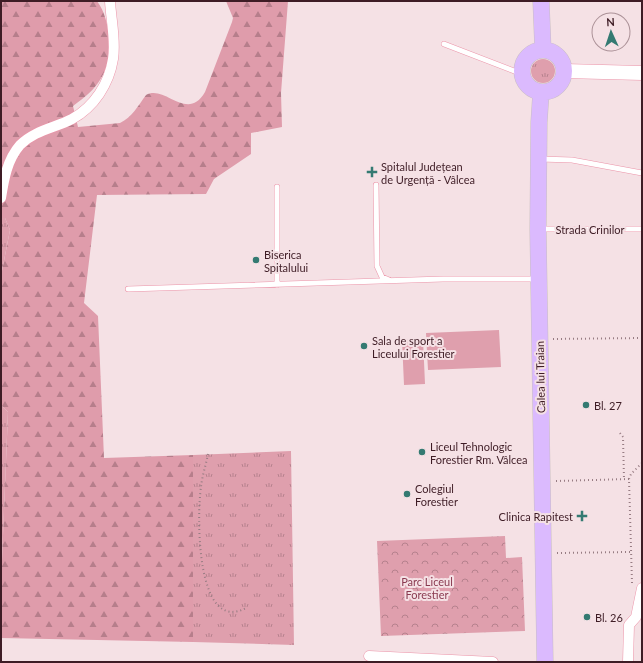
<svg xmlns="http://www.w3.org/2000/svg" width="643" height="663" viewBox="0 0 643 663" font-family="Lato,sans-serif">
  <style>
    .grass { fill: url(#grass-tufts) }
    .forest { fill: url(#forest-firs) }
    .park { fill: url(#park-crowns) }
    .pitch { fill: #df9fad }
    .lines { fill: none; stroke-linecap: round; stroke-linejoin: round }
    .service-casing { stroke: #ec94a9; stroke-width: 6 }
    .minor-casing { stroke: #ec94a9; stroke-width: 11 }
    .secondary-casing { stroke: #ec94a9; stroke-width: 15 }
    .primary-casing { stroke: #c9bfc2; stroke-width: 17 }
    .path { stroke: #977c83; stroke-width: 2; stroke-dasharray: 1 3; stroke-linecap: butt }
    .service { stroke: #fff; stroke-width: 5 }
    .minor { stroke: #fff; stroke-width: 10 }
    .secondary { stroke: #fff; stroke-width: 14 }
    .primary { stroke: #dbbafe; stroke-width: 16 }
    .poi-dot { fill: #347a72; stroke: #f5e1e5; stroke-width: 1.5 }
    .labels { text-anchor: middle; dominant-baseline: central; stroke-width: 4; stroke-linejoin: round; paint-order: stroke }
    .poi-label { font-size: 11px; fill: #3e1c25; stroke: #f5e1e5; text-anchor: start }
    .street-label { font-size: 11px; fill: #3e1c25; stroke: #f5e1e5 }
    .park-label { font-size: 11px; fill: #89394f; stroke: #f5e1e5 }
  </style>
  <defs>
    <pattern id="grass-tufts" width="24" height="20" patternUnits="userSpaceOnUse"><rect width="24" height="20" fill="#df9fad"/><path d="M3 7l-1-3M5 7V3M7 7l1-3M15 17l-1-3M17 17v-4M19 17l1-3" fill="none" stroke="#b6818d"/></pattern>
    <pattern id="forest-firs" width="22" height="20" patternUnits="userSpaceOnUse"><rect width="22" height="20" fill="#df9cab"/><path d="M5 1l3.5 6h-7zM16 11l3.5 6h-7z" fill="#b67e8b"/></pattern>
    <pattern id="park-crowns" width="20" height="18" patternUnits="userSpaceOnUse"><rect width="20" height="18" fill="#df9fad"/><path d="M2 6a3 3 0 1 1 6 0M12 15a3 3 0 1 1 6 0" fill="none" stroke="#b6818d"/></pattern>
  </defs>
  <rect width="100%" height="100%" fill="#f5e1e5"/>
  <path class="grass" d="M531 71a12 12 0 1 1 24 0a12 12 0 1 1-24 0Z
    M 1,218 L 5,218 L 10,230 L 1,276 Z
    M 1,405 L 8,412 L 1,585 Z
    M 291,451 L 294,645 L 193,642 L 193,455 Z"/>
  <path class="forest" d="M 1,1 L 97,1 C 105,12 108,25 109,39 C 110,72 100,87 73,106 L 78,127 L 120,123 C 132,117 138,106 146,95 C 165,84 187,123 205,92 L 232,22 L 233,18 L 226,1 L 288,1 L 281,93 L 282,127 L 251,133 L 251,154 L 214,179 L 206,194 L 97,195 L 84,303 L 98,316 L 104,458 L 193,455 L 193,642 L 1,638 L 1,585 L 8,412 L 1,405 L 1,276 L 10,230 L 5,218 L 1,218 Z"/>
  <path class="park" d="M 505,536 L 506,558 L 522,557 L 525,631 L 381,636 L 377,541 Z"/>
  <path class="pitch" d="M 499,330 L 501,367 L 428,370 L 426,333 Z
    M 423,339 L 425,384 L 404,385 L 402,340 Z"/>
  <g class="lines">
    <g class="service-casing">
      <path id="service" d="M 444,44 L 522,74
        M 540,159 L 572,160 L 642,173
        M 376,185 L 377,266 L 382,277 L 389,280
        M 277,187 L 277,285
        M 541,229 L 642,229
        M 128,289 L 443,279 L 536,279"/>
    </g>
    <g class="minor-casing">
      <path id="minor" d="M 1,198 C 4,179 7,160 20,145 C 35,130 55,128 72,119 C 94,107 109,84 113,59 C 116,40 111,20 110,1
        M 369,656 L 493,662
        M 628,662 L 629,625 L 636,617 L 642,588"/>
    </g>
    <g class="secondary-casing">
      <path id="secondary" d="M 564,71 L 642,73"/>
    </g>
    <g class="primary-casing">
      <path id="primary" d="M 541,1 L 543,50
        M522 71a21 21 0 1 1 42 0a21 21 0 1 1-42 0Z
        M 541,92 L 539,122 L 538,229 L 545,662"/>
    </g>
    <path class="path" d="M 553,339 L 642,338
      M 620,433 L 623,437 L 624,479
      M 208,454 C 206,465 202,476 201,487 C 197,513 195,635 246,608
      M 556,481 L 629,479
      M 557,553 L 630,552
      M 632,583 L 629,479 L 631,474 L 642,463"/>
    <use href="#service" class="service"/>
    <use href="#minor" class="minor"/>
    <use href="#secondary" class="secondary"/>
    <use href="#primary" class="primary"/>
  </g>
  <g class="poi-dot">
    <path d="M370 166h4v4h4v4h-4v4h-4v-4h-4v-4h4z"/>
    <circle cx="256" cy="260" r="4"/>
    <circle cx="364" cy="346" r="4"/>
    <circle cx="586" cy="405" r="4"/>
    <circle cx="422" cy="452" r="4"/>
    <circle cx="407" cy="494" r="4"/>
    <path d="M580 510h4v4h4v4h-4v4h-4v-4h-4v-4h4z"/>
    <circle cx="587" cy="617" r="4"/>
  </g>
  <g class="labels">
    <g class="poi-label">
      <text x="381" y="166">Spitalul Județean<tspan x="381" dy="13">de Urgență - Vâlcea</tspan></text>
      <text x="264" y="254">Biserica<tspan x="264" dy="13">Spitalului</tspan></text>
      <text x="372" y="340">Sala de sport a<tspan x="372" dy="13">Liceului Forestier</tspan></text>
      <text x="594" y="405">Bl. 27</text>
      <text x="430" y="446">Liceul Tehnologic<tspan x="430" dy="13">Forestier Rm. Vâlcea</tspan></text>
      <text x="415" y="488">Colegiul<tspan x="415" dy="13">Forestier</tspan></text>
      <text x="573" y="516" text-anchor="end">Clinica Rapitest</text>
      <text x="595" y="617">Bl. 26</text>
    </g>
    <g class="street-label">
      <text x="590" y="229">Strada Crinilor</text>
      <text transform="translate(540 377) rotate(-91)">Calea lui Traian</text>
    </g>
    <g class="park-label">
      <text x="427" y="581">Parc Liceul<tspan x="427" dy="13">Forestier</tspan></text>
    </g>
  </g>
  <rect width="643" height="663" fill="none" stroke="#3e1c25" stroke-width="4"/>
  <g transform="translate(611 32) rotate(357)"><circle r="19" fill="#f5e1e5" stroke="#ac9298"/>
  <path d="M0-3L7 15L0 10L-7 15Z" fill="#347a72"/>
  <text y="-6" font-size="11" font-weight="bold" text-anchor="middle" fill="#3e1c25">N</text>
  </g>
</svg>
